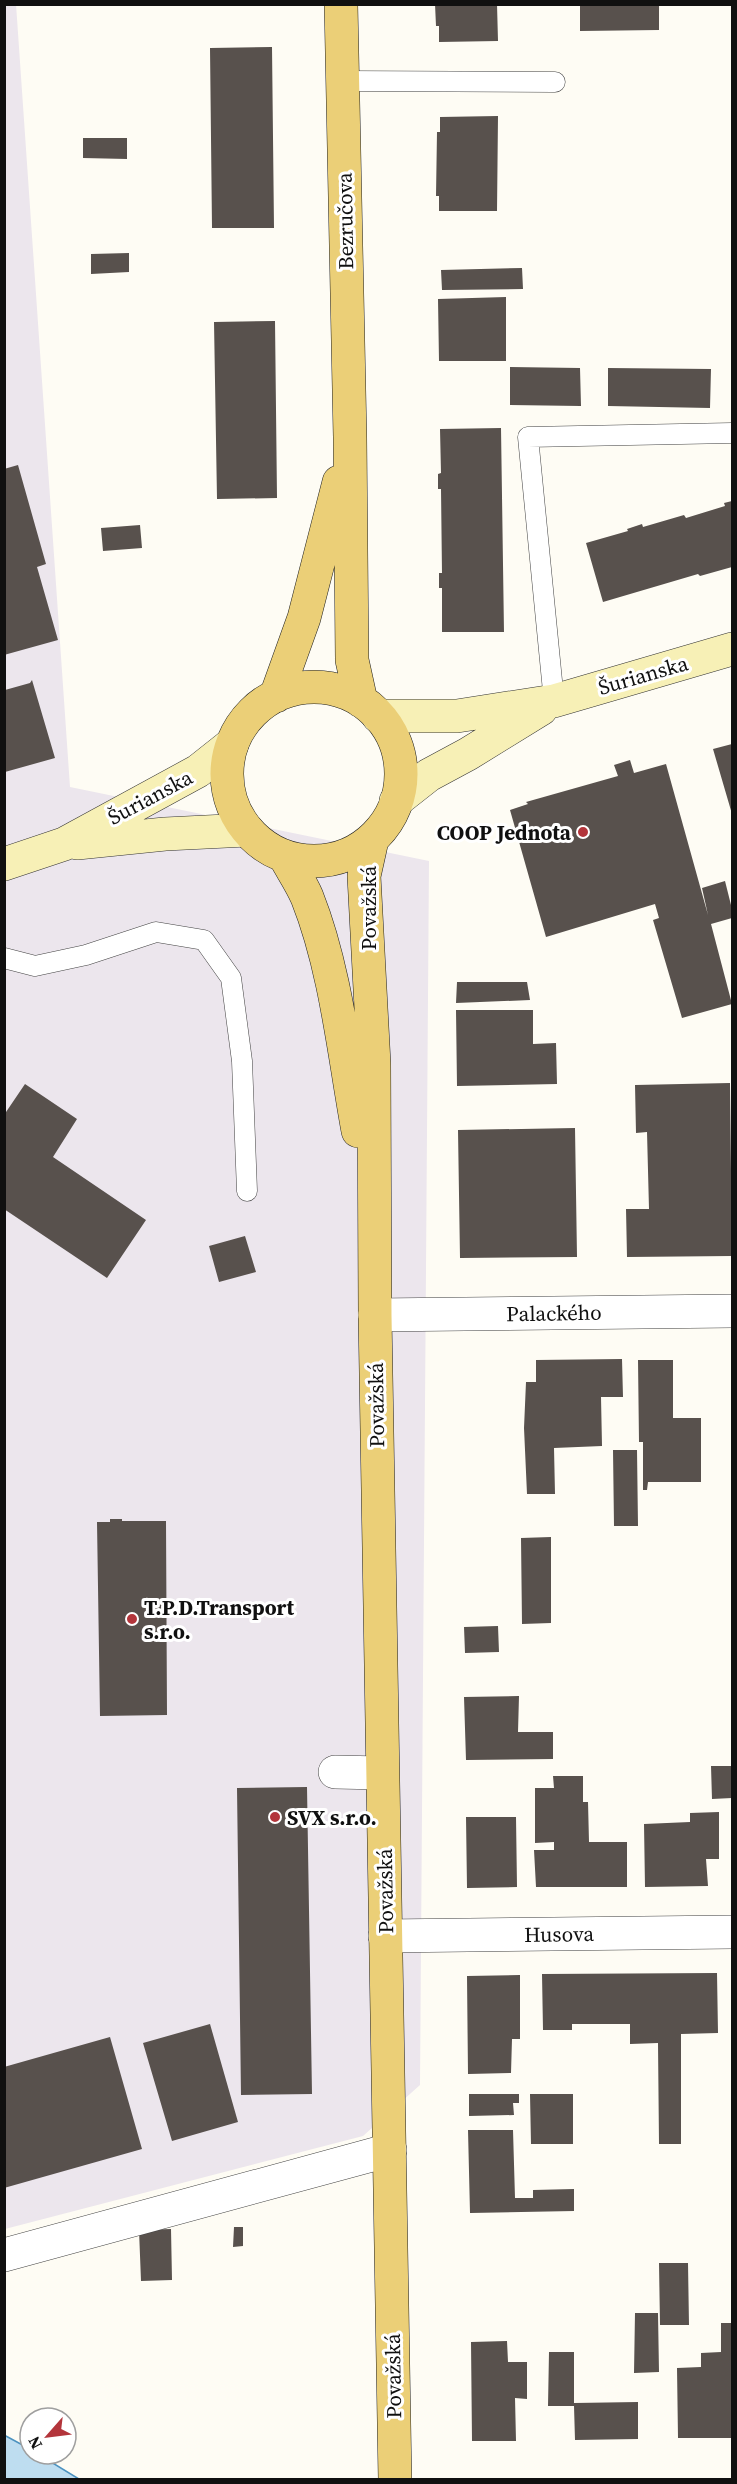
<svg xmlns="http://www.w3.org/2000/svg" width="737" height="2484" viewBox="0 0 737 2484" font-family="'Source Serif 4',serif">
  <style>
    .industrial { fill: #ece6ed }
    .water { fill: #beddf0; stroke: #4c92c0; stroke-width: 1.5 }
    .building { fill: #58514d }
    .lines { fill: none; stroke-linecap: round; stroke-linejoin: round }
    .lane-casing { stroke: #434343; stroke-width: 21 }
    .street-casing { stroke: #434343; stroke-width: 34 }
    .secondary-casing { stroke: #323232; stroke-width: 34 }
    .primary-casing { stroke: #212121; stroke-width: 34 }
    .lane { stroke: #fff; stroke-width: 20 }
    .street { stroke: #fff; stroke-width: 33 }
    .secondary { stroke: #f7f0b6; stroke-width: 33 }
    .primary { stroke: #ebcf77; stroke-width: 33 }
    .poi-dot { fill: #b3353b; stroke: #fff; stroke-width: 2 }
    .labels { text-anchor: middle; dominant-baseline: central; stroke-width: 6; stroke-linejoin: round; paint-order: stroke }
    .street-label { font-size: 21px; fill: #101010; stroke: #fff }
    .poi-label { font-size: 21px; font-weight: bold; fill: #101010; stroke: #fff; text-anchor: start }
  </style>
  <rect width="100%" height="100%" fill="#fefcf4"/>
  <path class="industrial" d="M 16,4 L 70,787 L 429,861 L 420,2085 L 363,2136 L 5,2229 L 4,5 Z"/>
  <path class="water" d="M 4,2435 L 30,2449 L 30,2454 L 38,2454 L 79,2479 L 5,2479 Z"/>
  <path class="building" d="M 435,4 L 497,4 L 498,41 L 439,42 L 439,26 L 436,26 Z
    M 580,4 L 659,4 L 659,30 L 580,31 Z
    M 272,47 L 274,228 L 212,228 L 210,48 Z
    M 498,116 L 497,211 L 439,211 L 439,196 L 436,196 L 437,132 L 440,132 L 440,117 Z
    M 83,138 L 127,138 L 127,159 L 83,158 Z
    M 129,253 L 129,272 L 91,274 L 91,254 Z
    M 522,268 L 523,289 L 442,290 L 441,270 Z
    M 506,297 L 506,361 L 439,361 L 438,299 Z
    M 275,321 L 277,498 L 217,499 L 214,322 Z
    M 510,367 L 580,368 L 581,406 L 510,405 Z
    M 608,368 L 711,369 L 710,408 L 608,406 Z
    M 501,428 L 504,632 L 442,632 L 442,588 L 439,588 L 439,573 L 442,573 L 441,489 L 438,489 L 438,474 L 441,473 L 440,429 Z
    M 18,465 L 46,564 L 37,567 L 58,640 L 4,655 L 4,469 Z
    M 732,501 L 732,567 L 700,576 L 698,574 L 603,602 L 586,543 L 628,531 L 627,529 L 642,524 L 643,527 L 684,515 L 686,518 L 725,506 L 724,503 Z
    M 140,525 L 142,548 L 103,551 L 101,528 Z
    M 32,680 L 55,758 L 5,772 L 5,690 L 30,683 Z
    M 732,744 L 732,814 L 713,749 Z
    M 630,760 L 634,773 L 666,764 L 708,915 L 702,888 L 725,881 L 732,909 L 732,918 L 711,924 L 732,1004 L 682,1018 L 653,920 L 659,918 L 655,904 L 546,937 L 510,810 L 528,804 L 526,802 L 618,776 L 614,765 Z
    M 457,982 L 527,982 L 530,1000 L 456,1003 Z
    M 456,1010 L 533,1010 L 533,1044 L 556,1043 L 557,1084 L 457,1086 Z
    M 730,1083 L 732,1256 L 627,1257 L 626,1209 L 649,1209 L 647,1132 L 636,1133 L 635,1085 Z
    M 25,1084 L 77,1119 L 53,1157 L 146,1220 L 107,1278 L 4,1209 L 4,1115 Z
    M 575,1128 L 577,1257 L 460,1258 L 458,1130 Z
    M 245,1236 L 256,1272 L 219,1282 L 209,1246 Z
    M 622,1359 L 623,1397 L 601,1397 L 602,1446 L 554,1448 L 555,1494 L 527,1494 L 524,1428 L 526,1382 L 536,1382 L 536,1360 Z
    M 638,1360 L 673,1360 L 673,1418 L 701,1418 L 701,1482 L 648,1482 L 647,1490 L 643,1490 L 643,1442 L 639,1442 Z
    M 613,1450 L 637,1450 L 638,1526 L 614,1526 Z
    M 110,1519 L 122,1519 L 122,1521 L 166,1521 L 167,1715 L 100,1716 L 97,1522 L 110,1522 Z
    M 551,1537 L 551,1623 L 522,1624 L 521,1538 Z
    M 498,1626 L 499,1652 L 465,1653 L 464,1627 Z
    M 519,1696 L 518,1732 L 553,1732 L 553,1759 L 466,1760 L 464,1697 Z
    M 711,1766 L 731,1766 L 732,1798 L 712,1799 Z
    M 553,1776 L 583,1776 L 583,1802 L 588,1802 L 589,1842 L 627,1842 L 627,1887 L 536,1887 L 534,1850 L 554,1850 L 554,1842 L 535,1843 L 535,1788 L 554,1788 Z
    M 307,1787 L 312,2094 L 241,2095 L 237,1788 Z
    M 719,1812 L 719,1859 L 706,1859 L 708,1886 L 645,1887 L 644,1824 L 690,1822 L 690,1813 Z
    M 466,1817 L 516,1817 L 517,1887 L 467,1888 Z
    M 717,1973 L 718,2033 L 681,2034 L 681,2144 L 659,2144 L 658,2043 L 630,2044 L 630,2024 L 572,2024 L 572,2030 L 543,2030 L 542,1974 Z
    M 520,1975 L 520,2039 L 512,2039 L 511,2073 L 468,2074 L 467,1976 Z
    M 210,2024 L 238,2122 L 172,2141 L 143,2043 Z
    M 110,2037 L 142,2149 L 4,2188 L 4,2067 Z
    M 469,2094 L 519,2094 L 519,2103 L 513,2103 L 514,2115 L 469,2116 Z
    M 530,2094 L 573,2094 L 573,2144 L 531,2144 Z
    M 468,2130 L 513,2130 L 515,2198 L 533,2198 L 533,2190 L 574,2189 L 574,2211 L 470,2213 Z
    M 234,2227 L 243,2227 L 243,2246 L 233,2247 Z
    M 171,2229 L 172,2280 L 141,2281 L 139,2230 Z
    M 659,2263 L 688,2263 L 689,2325 L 660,2325 Z
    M 635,2313 L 658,2313 L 659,2372 L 634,2373 Z
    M 721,2323 L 732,2323 L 732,2438 L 678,2438 L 677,2368 L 701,2367 L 701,2353 L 721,2352 Z
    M 507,2341 L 508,2362 L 527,2362 L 527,2399 L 515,2398 L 516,2441 L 472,2441 L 471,2342 Z
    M 549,2352 L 574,2352 L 574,2403 L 638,2402 L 638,2439 L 575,2440 L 574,2406 L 548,2406 Z"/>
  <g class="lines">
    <g class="lane-casing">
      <path id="lane" d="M 342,81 L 555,82
        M 554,701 L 528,437 L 732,433
        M 4,958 L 35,966 L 86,955 L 156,932 L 204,940 L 231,978 L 242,1061 L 247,1191"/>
    </g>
    <g class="street-casing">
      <path id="street" d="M 375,1315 L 732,1311
        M 335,1772 L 382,1773
        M 385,1936 L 732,1932
        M 4,2255 L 390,2150"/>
    </g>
    <g class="secondary-casing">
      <path id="secondary" d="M 378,716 L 457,716 L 554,701 L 732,649
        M 396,801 L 429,775 L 468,754 L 541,709
        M 77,843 L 165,834 L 247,830
        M 4,864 L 64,844 L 198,771 L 232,744"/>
    </g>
    <g class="primary-casing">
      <path id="primary" d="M 341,4 L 350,437 L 352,660 L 361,701
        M227 774a87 87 0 1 1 174 0a87 87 0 1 1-174 0Z
        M 276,696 L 304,618 L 339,482
        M 372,840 L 364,876 L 374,1064 L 375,1315 L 395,2480
        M 285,857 C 292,870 301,883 307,897 C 336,970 344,1055 358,1131"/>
    </g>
    <use href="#lane" class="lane"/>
    <use href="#street" class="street"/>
    <use href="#secondary" class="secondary"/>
    <use href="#primary" class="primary"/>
  </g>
  <g class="poi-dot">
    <circle cx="583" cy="832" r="6"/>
    <circle cx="132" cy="1619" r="6"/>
    <circle cx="275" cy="1817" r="6"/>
  </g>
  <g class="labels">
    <g class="street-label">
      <text transform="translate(345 221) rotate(-91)">Bezručova</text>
      <text transform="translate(643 675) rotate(-16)">Šurianska</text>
      <text transform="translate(150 797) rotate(-28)">Šurianska</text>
      <text transform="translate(368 908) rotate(-90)">Považská</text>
      <text transform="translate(554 1313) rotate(-1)">Palackého</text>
      <text transform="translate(376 1405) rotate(-91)">Považská</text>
      <text transform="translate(385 1891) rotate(-91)">Považská</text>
      <text transform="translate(559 1934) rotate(-1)">Husova</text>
      <text transform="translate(393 2376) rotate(-91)">Považská</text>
    </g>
    <g class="poi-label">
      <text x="571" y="832" text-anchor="end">COOP Jednota</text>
      <text x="144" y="1607">T.P.D.Transport<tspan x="144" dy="24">s.r.o.</tspan></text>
      <text x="287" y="1817">SVX s.r.o.</text>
    </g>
  </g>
  <rect width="737" height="2484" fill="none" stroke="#101010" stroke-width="12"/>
  <g transform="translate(48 2436) rotate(242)"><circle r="28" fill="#ffffff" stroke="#9f9f9f" stroke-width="1.5"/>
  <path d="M0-4.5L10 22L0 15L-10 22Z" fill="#b3353b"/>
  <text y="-9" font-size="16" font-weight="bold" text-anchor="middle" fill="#101010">N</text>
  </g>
</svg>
